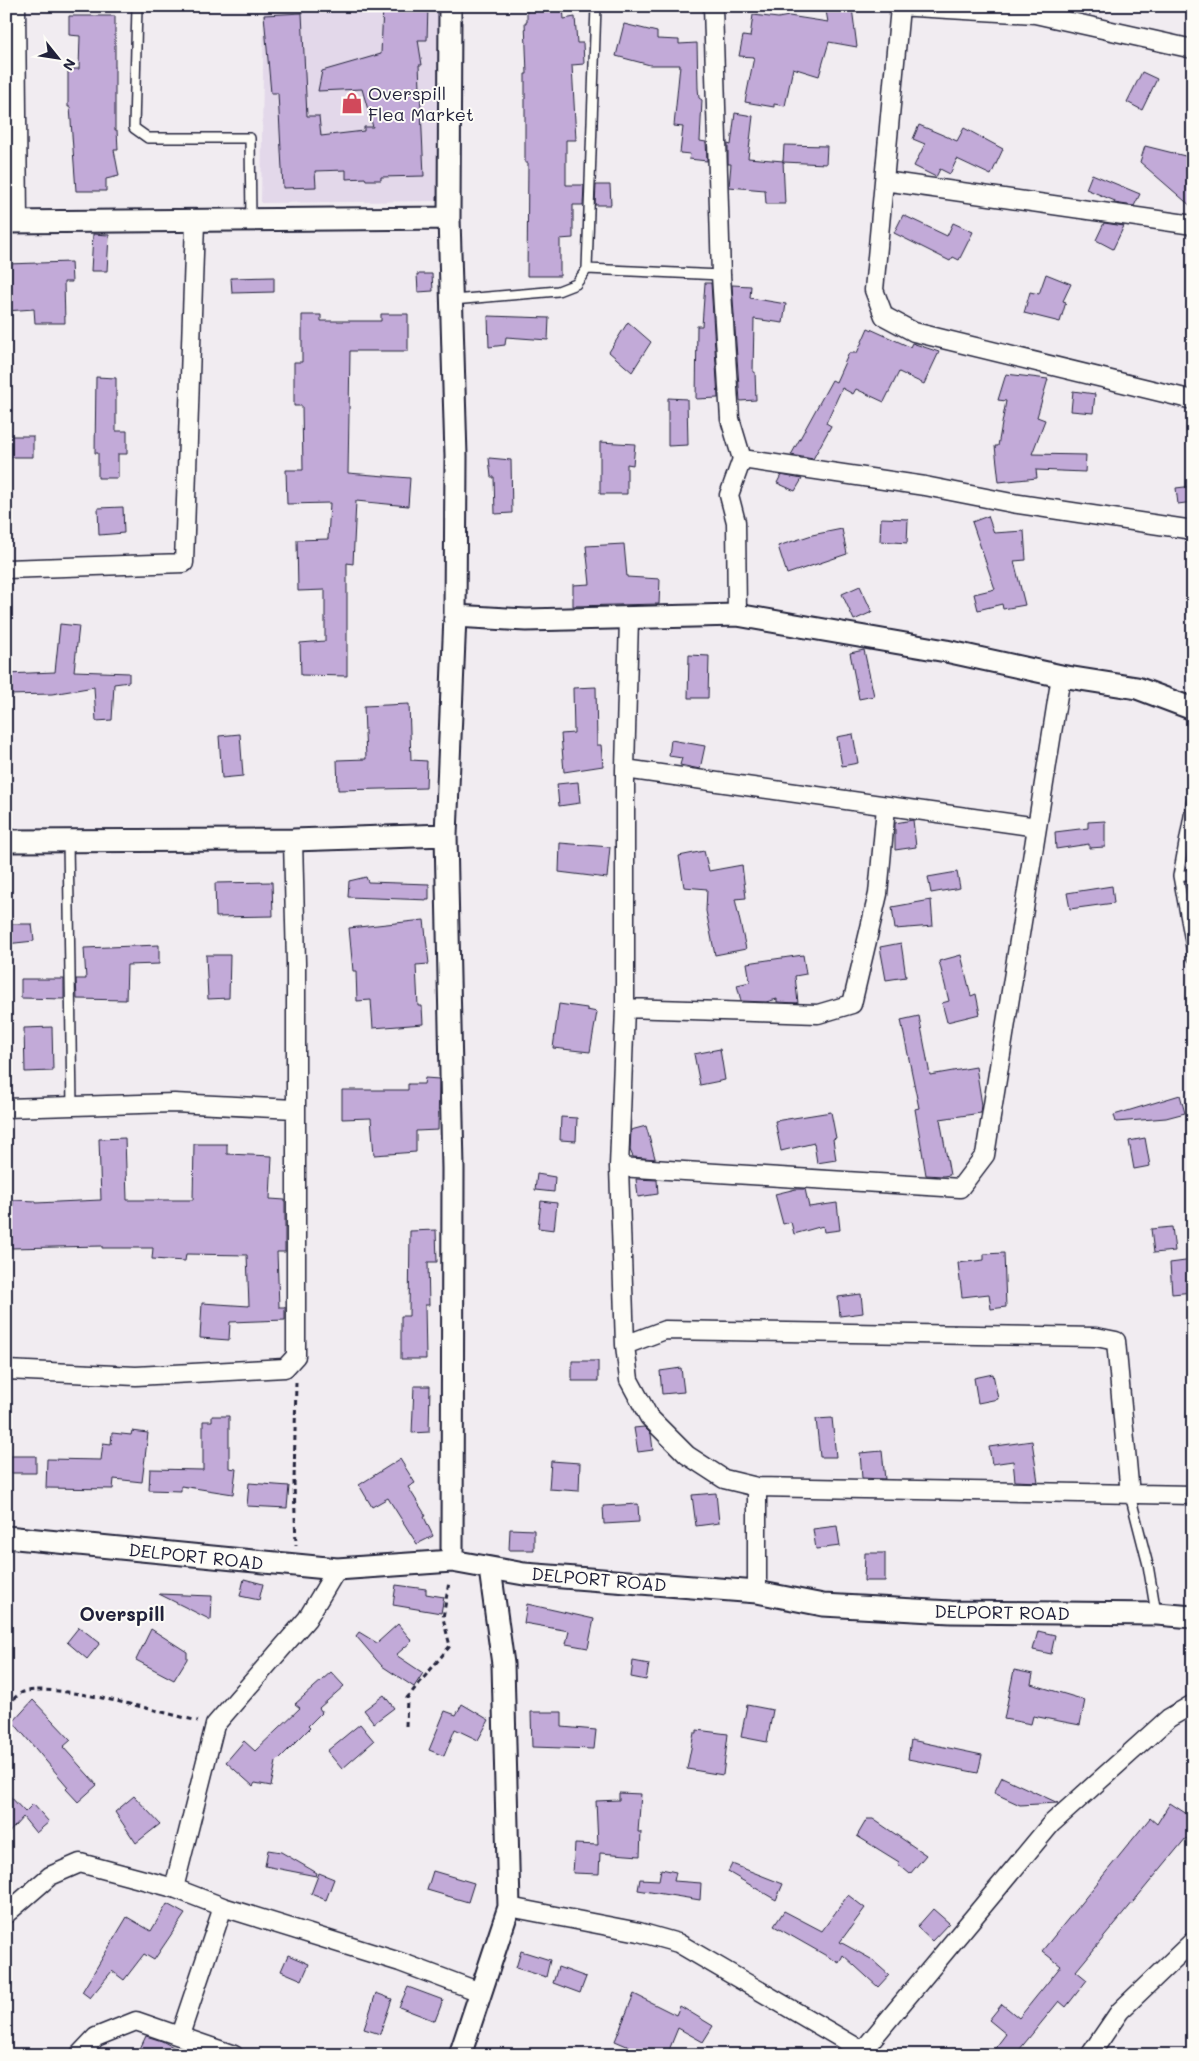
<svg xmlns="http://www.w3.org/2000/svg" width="1199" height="2061" viewBox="0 0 1199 2061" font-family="Mali,sans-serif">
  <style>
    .built { fill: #e3d8ea }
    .building { fill: #c2aad8; stroke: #22223b }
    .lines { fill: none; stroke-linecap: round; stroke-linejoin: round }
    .service-casing { stroke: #22223b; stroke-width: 12 }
    .minor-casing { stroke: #22223b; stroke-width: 21 }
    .tertiary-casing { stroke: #22223b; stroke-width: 25 }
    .path { stroke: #22223b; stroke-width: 3; stroke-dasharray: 5 4; stroke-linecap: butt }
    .service { stroke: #fdfcf7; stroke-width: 9 }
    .minor { stroke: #fdfcf7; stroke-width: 18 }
    .tertiary { stroke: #fdfcf7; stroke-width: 21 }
    .labels { text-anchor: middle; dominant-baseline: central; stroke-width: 4; stroke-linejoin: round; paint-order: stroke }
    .poi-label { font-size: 18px; fill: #22223b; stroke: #fdfcf7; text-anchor: start }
    .street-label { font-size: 18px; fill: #22223b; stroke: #fdfcf7 }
    .neighbourhood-label { font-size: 19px; font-weight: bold; fill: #22223b; stroke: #fdfcf7 }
  </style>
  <rect width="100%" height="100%" fill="#f1ecf1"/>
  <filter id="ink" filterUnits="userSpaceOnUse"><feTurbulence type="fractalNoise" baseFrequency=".02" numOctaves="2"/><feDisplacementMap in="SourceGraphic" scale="10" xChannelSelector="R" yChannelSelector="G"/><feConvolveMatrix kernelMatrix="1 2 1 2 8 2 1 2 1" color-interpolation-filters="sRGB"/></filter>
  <g filter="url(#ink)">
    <path class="built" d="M 264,6 L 444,6 L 441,201 L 261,203 Z"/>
    <path class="building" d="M 383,6 L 428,6 L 427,40 L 418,40 L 422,65 L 419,65 L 424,176 L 381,177 L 381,180 L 366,180 L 365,178 L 346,179 L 346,170 L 315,171 L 316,187 L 283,188 L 278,93 L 271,93 L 264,15 L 302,13 L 307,116 L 319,116 L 321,136 L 364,131 L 364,127 L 373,127 L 362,89 L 318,91 L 322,71 L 381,54 Z
      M 527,6 L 563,6 L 564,19 L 575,17 L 577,43 L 583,43 L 584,64 L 572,65 L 576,140 L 566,140 L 566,185 L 584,185 L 583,205 L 573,205 L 573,238 L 560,239 L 560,276 L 527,276 L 528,163 L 525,163 L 525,74 L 527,74 L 525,22 L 527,22 Z
      M 852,8 L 857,47 L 829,42 L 819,76 L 793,68 L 785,106 L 774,104 L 774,107 L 745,102 L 754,57 L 739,56 L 743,36 L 750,37 L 753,15 L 778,18 L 789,16 L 828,22 L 826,11 Z
      M 69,16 L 115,16 L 115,130 L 117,130 L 118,150 L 114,150 L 119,176 L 106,179 L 106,191 L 76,191 L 70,107 L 68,107 L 68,69 L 79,69 L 80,36 L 69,35 Z
      M 624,24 L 657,32 L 657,39 L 679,40 L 679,44 L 697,43 L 698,88 L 699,98 L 702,100 L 700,141 L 706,142 L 707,161 L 689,159 L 690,154 L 680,153 L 683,127 L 674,126 L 680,65 L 650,65 L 616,56 Z
      M 1142,72 L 1157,79 L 1142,110 L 1127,102 Z
      M 735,113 L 753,116 L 748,158 L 783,161 L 785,204 L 766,204 L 765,190 L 729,187 L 731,164 L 728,164 L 728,144 L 731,145 Z
      M 919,125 L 957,141 L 964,128 L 1003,149 L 991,175 L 957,159 L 950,174 L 940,169 L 936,177 L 914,166 L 925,144 L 913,139 Z
      M 784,145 L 827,146 L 826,164 L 783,162 Z
      M 1145,146 L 1193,158 L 1193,208 L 1140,162 Z
      M 1092,174 L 1140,194 L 1134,206 L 1114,203 L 1115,201 L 1086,189 Z
      M 596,185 L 610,185 L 611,205 L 595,205 Z
      M 903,215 L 947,236 L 953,223 L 973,232 L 959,260 L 953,257 L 950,261 L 894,233 Z
      M 1104,223 L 1124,226 L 1113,249 L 1096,240 Z
      M 93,234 L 109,235 L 107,271 L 91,271 Z
      M 71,262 L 72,282 L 64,282 L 65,323 L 35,323 L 34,309 L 6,311 L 6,264 Z
      M 417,274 L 432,274 L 433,291 L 418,292 Z
      M 1046,274 L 1071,284 L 1063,301 L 1066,302 L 1060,322 L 1024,313 L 1030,292 L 1039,294 Z
      M 274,277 L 274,292 L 232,293 L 231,278 Z
      M 705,283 L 711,283 L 718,398 L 696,399 L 697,326 L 702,326 Z
      M 732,285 L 751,286 L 750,298 L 786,304 L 783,323 L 754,319 L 753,372 L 755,372 L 756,400 L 740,401 Z
      M 381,314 L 408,314 L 408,351 L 350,351 L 348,473 L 410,478 L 408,506 L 356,501 L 353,564 L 347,563 L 347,676 L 301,675 L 300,643 L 325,641 L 325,590 L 298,591 L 297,540 L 328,539 L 330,503 L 287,504 L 286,470 L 303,470 L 302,406 L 294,406 L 294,362 L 302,362 L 302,315 L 321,315 L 321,321 L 381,321 Z
      M 488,316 L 549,318 L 548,340 L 506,337 L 505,345 L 489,347 Z
      M 628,322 L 651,342 L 632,372 L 609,352 Z
      M 868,328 L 910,347 L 912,343 L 939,352 L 924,384 L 899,372 L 884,402 L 856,389 L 853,394 L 842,388 L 826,423 L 831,426 L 813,459 L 791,455 L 832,380 L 836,382 L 849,353 L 857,353 Z
      M 1006,374 L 1048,379 L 1037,417 L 1045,420 L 1032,454 L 1086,455 L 1085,472 L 1036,470 L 1037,478 L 999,482 L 995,446 L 998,446 L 1006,401 L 998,400 Z
      M 96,377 L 116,378 L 116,431 L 127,431 L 127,454 L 118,454 L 118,478 L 98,478 L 98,453 L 95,453 Z
      M 1073,391 L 1095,394 L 1093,413 L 1071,411 Z
      M 668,398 L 687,399 L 688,445 L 668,446 Z
      M 6,436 L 33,436 L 33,457 L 6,457 Z
      M 600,442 L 635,444 L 633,465 L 627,464 L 627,494 L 600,494 Z
      M 489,458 L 511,460 L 512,513 L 495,514 L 494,477 L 491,477 Z
      M 781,475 L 802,479 L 795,491 L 777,483 Z
      M 1193,486 L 1193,502 L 1178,504 L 1176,488 Z
      M 123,507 L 124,533 L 99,535 L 98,508 Z
      M 988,516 L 994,533 L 1024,531 L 1026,560 L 1014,561 L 1025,605 L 1003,609 L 1002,604 L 978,610 L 974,594 L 995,589 L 972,522 Z
      M 881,518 L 908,519 L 907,543 L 880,541 Z
      M 842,529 L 847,554 L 787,574 L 778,546 L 812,535 Z
      M 624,544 L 627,577 L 660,579 L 659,604 L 573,606 L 573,585 L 590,584 L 586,546 Z
      M 860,586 L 872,612 L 854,620 L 842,594 Z
      M 60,624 L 79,626 L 74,671 L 129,673 L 129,682 L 114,684 L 112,720 L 96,721 L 94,687 L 52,694 L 6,695 L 6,674 L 55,672 Z
      M 864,650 L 874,696 L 859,699 L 850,653 Z
      M 689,655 L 709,656 L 708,698 L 688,698 Z
      M 596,687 L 597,745 L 601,745 L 603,766 L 564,772 L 561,734 L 574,733 L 573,688 Z
      M 409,704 L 411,760 L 427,761 L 426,788 L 338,790 L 337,760 L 366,759 L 364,706 Z
      M 240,734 L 243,776 L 222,778 L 219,736 Z
      M 853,734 L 858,763 L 842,766 L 837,737 Z
      M 671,740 L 705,746 L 700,769 L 680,765 L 682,758 L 669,756 Z
      M 578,782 L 580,803 L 559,806 L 557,784 Z
      M 913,820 L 916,847 L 895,850 L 895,823 Z
      M 1105,821 L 1105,847 L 1089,848 L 1089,844 L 1056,849 L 1055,832 L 1088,828 L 1088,822 Z
      M 560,843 L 610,847 L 607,878 L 559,872 Z
      M 704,851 L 709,871 L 742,865 L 746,898 L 735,899 L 746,949 L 715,955 L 706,911 L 707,889 L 684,887 L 679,856 Z
      M 957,872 L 960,888 L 931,893 L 928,877 Z
      M 366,877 L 368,882 L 429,884 L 429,900 L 348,897 L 349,881 Z
      M 272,882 L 273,916 L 216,917 L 215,883 Z
      M 1112,886 L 1114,903 L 1070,909 L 1067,893 Z
      M 931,900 L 933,926 L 895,929 L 892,907 Z
      M 424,920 L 429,964 L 416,965 L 418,1006 L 422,1006 L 423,1024 L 373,1028 L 371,1000 L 357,1001 L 356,971 L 353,971 L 349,928 Z
      M 6,924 L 32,924 L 34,941 L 6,944 Z
      M 901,943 L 906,977 L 886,980 L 880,947 Z
      M 159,945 L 159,964 L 127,965 L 126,1000 L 77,999 L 76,979 L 86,979 L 84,948 Z
      M 206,955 L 230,955 L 229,998 L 208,999 Z
      M 803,955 L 806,974 L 795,976 L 798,1003 L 777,1002 L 777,999 L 766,1002 L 741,1001 L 737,985 L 750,982 L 747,963 Z
      M 961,955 L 971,996 L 976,994 L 980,1014 L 947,1022 L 942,1003 L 949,1001 L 939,961 Z
      M 21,979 L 64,979 L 64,999 L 21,998 Z
      M 559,1004 L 587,1008 L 587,1010 L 597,1012 L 590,1052 L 553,1048 Z
      M 919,1016 L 930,1075 L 976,1067 L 982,1105 L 981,1113 L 940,1119 L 950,1175 L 943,1176 L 926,1175 L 915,1109 L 919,1108 L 901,1020 Z
      M 52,1027 L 53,1071 L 25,1072 L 24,1028 Z
      M 720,1049 L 725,1080 L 700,1085 L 694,1054 Z
      M 425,1078 L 439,1079 L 438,1130 L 416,1131 L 416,1152 L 374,1155 L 371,1118 L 342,1119 L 342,1090 L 408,1090 L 408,1084 L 424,1084 Z
      M 1180,1095 L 1185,1113 L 1166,1118 L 1116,1122 L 1114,1115 Z
      M 831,1112 L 836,1138 L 833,1139 L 836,1160 L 817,1163 L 814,1143 L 781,1151 L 775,1121 Z
      M 561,1117 L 577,1118 L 576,1141 L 560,1140 Z
      M 646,1126 L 655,1158 L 655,1159 L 633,1157 L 630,1150 L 631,1130 Z
      M 125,1138 L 127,1200 L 193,1200 L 194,1144 L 227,1144 L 227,1154 L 272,1156 L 270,1199 L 285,1200 L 285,1252 L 277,1252 L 279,1307 L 285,1307 L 285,1320 L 230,1322 L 229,1340 L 200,1338 L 202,1303 L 249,1306 L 247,1255 L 186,1254 L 185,1261 L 152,1259 L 153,1248 L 102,1248 L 102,1246 L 11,1248 L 13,1200 L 36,1201 L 36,1203 L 101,1200 L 99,1139 Z
      M 1145,1138 L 1150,1166 L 1134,1169 L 1129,1141 Z
      M 537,1174 L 555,1177 L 554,1192 L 535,1190 Z
      M 636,1179 L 657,1180 L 658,1194 L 638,1197 Z
      M 796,1189 L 805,1189 L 809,1207 L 837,1203 L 840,1230 L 824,1232 L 823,1226 L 794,1234 L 791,1222 L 783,1224 L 775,1194 Z
      M 541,1201 L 557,1203 L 554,1230 L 538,1228 Z
      M 1172,1227 L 1175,1251 L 1154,1253 L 1151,1229 Z
      M 436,1230 L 437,1262 L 428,1262 L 429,1305 L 425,1305 L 426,1359 L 401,1359 L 401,1316 L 409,1316 L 410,1231 Z
      M 1004,1253 L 1006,1307 L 991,1309 L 989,1294 L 962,1297 L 958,1263 L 984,1260 L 984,1254 Z
      M 1193,1260 L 1193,1292 L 1172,1294 L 1170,1263 Z
      M 861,1294 L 863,1313 L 840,1316 L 838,1297 Z
      M 572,1361 L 598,1361 L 598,1381 L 572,1381 Z
      M 681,1368 L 684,1392 L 662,1394 L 660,1371 Z
      M 993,1374 L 998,1399 L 978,1403 L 974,1378 Z
      M 414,1386 L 430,1386 L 429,1432 L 412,1433 Z
      M 212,1416 L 229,1416 L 229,1468 L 236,1469 L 233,1494 L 181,1486 L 181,1491 L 149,1490 L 150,1469 L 203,1470 L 203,1421 L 212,1421 Z
      M 832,1418 L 836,1457 L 820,1457 L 816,1419 Z
      M 644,1427 L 651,1434 L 653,1450 L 638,1452 L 634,1428 Z
      M 132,1431 L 148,1433 L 142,1482 L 114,1479 L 113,1489 L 46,1488 L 47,1459 L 101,1460 L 103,1443 L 111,1444 L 112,1433 L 131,1435 Z
      M 1032,1441 L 1038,1482 L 1015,1481 L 1013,1461 L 992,1464 L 989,1447 Z
      M 882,1451 L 885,1479 L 862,1478 L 860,1453 Z
      M 10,1456 L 36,1456 L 36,1473 L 10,1473 Z
      M 400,1459 L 415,1483 L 408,1487 L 426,1516 L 424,1517 L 433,1536 L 417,1544 L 388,1498 L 372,1507 L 359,1485 Z
      M 551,1461 L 580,1463 L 579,1491 L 549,1489 Z
      M 249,1483 L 289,1486 L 287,1508 L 247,1506 Z
      M 716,1493 L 719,1523 L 696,1526 L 692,1495 Z
      M 638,1504 L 639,1522 L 604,1524 L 603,1506 Z
      M 837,1526 L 840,1546 L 816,1549 L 813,1529 Z
      M 510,1529 L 534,1530 L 534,1550 L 509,1550 Z
      M 865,1553 L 885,1553 L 885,1581 L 864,1581 Z
      M 244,1579 L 263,1584 L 259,1600 L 240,1596 Z
      M 396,1585 L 426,1589 L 426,1594 L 444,1597 L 441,1613 L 393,1605 Z
      M 159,1594 L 212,1596 L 211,1620 Z
      M 527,1604 L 594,1619 L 588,1648 L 566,1644 L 569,1631 L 524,1623 Z
      M 398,1624 L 412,1641 L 396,1655 L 423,1673 L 414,1687 L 382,1666 L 356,1636 L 359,1632 L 377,1643 Z
      M 79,1627 L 100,1643 L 87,1659 L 67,1642 Z
      M 151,1629 L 187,1652 L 187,1659 L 174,1680 L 136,1660 Z
      M 1038,1631 L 1055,1635 L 1051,1654 L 1033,1650 Z
      M 633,1661 L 649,1664 L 646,1680 L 631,1677 Z
      M 1014,1670 L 1033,1674 L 1031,1684 L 1085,1700 L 1080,1725 L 1033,1716 L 1031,1724 L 1004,1719 Z
      M 331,1672 L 344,1686 L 319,1708 L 322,1712 L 308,1726 L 310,1728 L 276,1762 L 271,1786 L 255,1783 L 253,1786 L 226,1762 L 244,1741 L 255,1751 L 300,1708 L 295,1704 Z
      M 384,1695 L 394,1708 L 374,1723 L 364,1710 Z
      M 33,1700 L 71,1740 L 63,1747 L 97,1785 L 78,1802 L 66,1789 L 68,1787 L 13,1722 Z
      M 462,1704 L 489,1720 L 478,1740 L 455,1729 L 444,1756 L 429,1750 L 445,1711 L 456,1715 Z
      M 747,1705 L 773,1710 L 767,1742 L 741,1737 Z
      M 531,1712 L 562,1712 L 562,1727 L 596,1730 L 594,1749 L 532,1747 Z
      M 360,1724 L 374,1741 L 342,1769 L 327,1751 Z
      M 697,1730 L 728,1734 L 723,1775 L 687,1769 L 694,1733 L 697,1733 Z
      M 911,1740 L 982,1755 L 978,1773 L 908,1759 Z
      M 1002,1777 L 1058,1803 L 1020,1805 L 994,1793 Z
      M 6,1792 L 25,1812 L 33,1804 L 49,1822 L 36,1833 L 23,1817 L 6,1836 Z
      M 619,1793 L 641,1794 L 638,1832 L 641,1832 L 640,1856 L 600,1853 L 599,1874 L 573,1873 L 575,1844 L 598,1845 L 596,1801 L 619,1800 Z
      M 134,1796 L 160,1824 L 136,1843 L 115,1812 Z
      M 1170,1803 L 1193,1818 L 1193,1843 L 1186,1838 L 1076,1971 L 1087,1980 L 1066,2007 L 1059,2001 L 1015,2055 L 990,2055 L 1006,2034 L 989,2020 L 1002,2004 L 1019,2018 L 1061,1966 L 1042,1951 L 1150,1818 L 1157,1824 Z
      M 867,1819 L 873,1819 L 926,1855 L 910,1874 L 898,1864 L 899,1862 L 857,1836 Z
      M 268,1850 L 281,1852 L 317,1873 L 316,1876 L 265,1866 Z
      M 732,1864 L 783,1884 L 776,1900 L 728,1872 Z
      M 661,1869 L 676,1872 L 674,1881 L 701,1883 L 700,1900 L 638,1890 L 640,1879 L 659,1880 Z
      M 433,1871 L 474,1883 L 468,1902 L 427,1890 Z
      M 319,1873 L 334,1879 L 326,1900 L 311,1894 Z
      M 848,1895 L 865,1908 L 840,1942 L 871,1959 L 889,1975 L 878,1987 L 843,1955 L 839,1963 L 774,1926 L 784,1911 L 822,1931 Z
      M 167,1904 L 185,1914 L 154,1960 L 144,1954 L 124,1980 L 112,1971 L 90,1998 L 82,1992 L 127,1917 L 151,1931 Z
      M 933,1909 L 949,1923 L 932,1941 L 917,1927 Z
      M 521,1951 L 550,1960 L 546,1977 L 516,1968 Z
      M 288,1955 L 309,1964 L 302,1980 L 281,1971 Z
      M 558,1967 L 586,1977 L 580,1993 L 553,1983 Z
      M 408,1987 L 443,2000 L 435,2021 L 399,2007 Z
      M 376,1993 L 392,1999 L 380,2034 L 364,2029 Z
      M 634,1994 L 676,2015 L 680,2006 L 713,2026 L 703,2042 L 678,2028 L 667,2055 L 648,2055 L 615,2041 Z
      M 146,2036 L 162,2041 L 188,2055 L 137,2055 Z"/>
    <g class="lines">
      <g class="service-casing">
        <path id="service" d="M 137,6 L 134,128 L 148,138 L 250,138 L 251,220
          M 587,269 L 721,275
          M 453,300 L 558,291 L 576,284 L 587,269 L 596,6
          M 1193,794 L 1178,876 L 1193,958
          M 68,841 L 72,1107
          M 1178,876 L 1193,874
          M 1130,1495 L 1148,1565 L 1156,1613"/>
      </g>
      <g class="minor-casing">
        <path id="minor" d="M 16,6 L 18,222
          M 713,6 L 721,275 L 730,419 L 742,459 L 729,495 L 736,522 L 737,615
          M 897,6 L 1035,14 L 1193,49
          M 900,7 L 874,290 L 884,316 L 914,332 L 1193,400
          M 884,181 L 1193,225
          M 742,459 L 925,486 L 1012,503 L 1193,530
          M 6,569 L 184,563 L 195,222
          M 629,618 L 625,769 L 625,1008 L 619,1167 L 625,1345 L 629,1380 L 649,1417 L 687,1455 L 724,1479 L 757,1487 L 1193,1495
          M 625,769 L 1037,827
          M 625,1008 L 818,1014 L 852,1004 L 878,894 L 886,807
          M 6,1108 L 174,1103 L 295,1109
          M 619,1167 L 960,1188 L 985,1155 L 1061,676
          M 625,1345 L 665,1330 L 1096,1337 L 1116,1341 L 1130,1495
          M 6,1370 L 136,1376 L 285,1368 L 296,1356 L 296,963 L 293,840
          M 757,1487 L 757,1592
          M 174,1888 L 215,1725 L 307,1619 L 337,1569
          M 509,1907 L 639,1932 L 678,1943 L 861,2050
          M 6,1914 L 50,1876 L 80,1863 L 174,1888 L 223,1907 L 400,1962 L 480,1992
          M 180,2035 L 223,1907
          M 79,2055 L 96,2037 L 136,2021 L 234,2055
          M 859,2055 L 1051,1824 L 1169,1718 L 1193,1704
          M 1090,2055 L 1120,2011 L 1193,1941"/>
      </g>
      <g class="tertiary-casing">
        <path id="tertiary" d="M 450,6 L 449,218 L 456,456 L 455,616 L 446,835 L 453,1168 L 452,1561
          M 6,222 L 449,218
          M 455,616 L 526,620 L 737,615 L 946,651 L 1061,676 L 1137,688 L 1193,709
          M 6,841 L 293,840 L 446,835
          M 6,1537 L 337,1569 L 452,1561 L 524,1574 L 757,1592 L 823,1605 L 951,1612 L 1157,1614 L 1193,1617
          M 460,2055 L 509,1907 L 503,1664 L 490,1569"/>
      </g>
      <path class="path" d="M 296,1382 L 294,1483 L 296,1546
        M 6,1705 C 11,1702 16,1696 21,1693 C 49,1680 164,1713 198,1721
        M 406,1726 L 407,1698 L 450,1646 L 443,1618 L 449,1582"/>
      <use href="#service" class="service"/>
      <use href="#minor" class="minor"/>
      <use href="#tertiary" class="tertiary"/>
    </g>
  </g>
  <defs>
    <g id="shop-bare" transform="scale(1.725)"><path d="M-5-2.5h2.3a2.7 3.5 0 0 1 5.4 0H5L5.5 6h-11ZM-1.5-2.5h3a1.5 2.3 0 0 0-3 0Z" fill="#d1495b" stroke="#fdfcf7" stroke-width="2.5" paint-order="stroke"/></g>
  </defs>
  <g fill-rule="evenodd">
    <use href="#shop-bare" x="352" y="103"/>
  </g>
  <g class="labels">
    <g class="poi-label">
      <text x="368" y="93">Overspill<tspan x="368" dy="21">Flea Market</tspan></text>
    </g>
    <g class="street-label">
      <text transform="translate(196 1556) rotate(6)">DELPORT ROAD</text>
      <text transform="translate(599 1579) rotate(5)">DELPORT ROAD</text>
      <text transform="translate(1002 1612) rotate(1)">DELPORT ROAD</text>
    </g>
    <g class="neighbourhood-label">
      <text x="122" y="1613">Overspill</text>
    </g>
  </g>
  <rect width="1199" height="2061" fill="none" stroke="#fdfcf7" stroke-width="25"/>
  <rect x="12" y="12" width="1174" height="2036" fill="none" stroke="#22223b" stroke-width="2" filter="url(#ink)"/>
  <g transform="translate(58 58) rotate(120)" stroke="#fdfcf7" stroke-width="4" paint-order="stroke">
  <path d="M0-4L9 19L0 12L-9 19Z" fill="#22223b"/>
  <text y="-8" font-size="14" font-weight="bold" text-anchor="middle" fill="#22223b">N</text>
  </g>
</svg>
